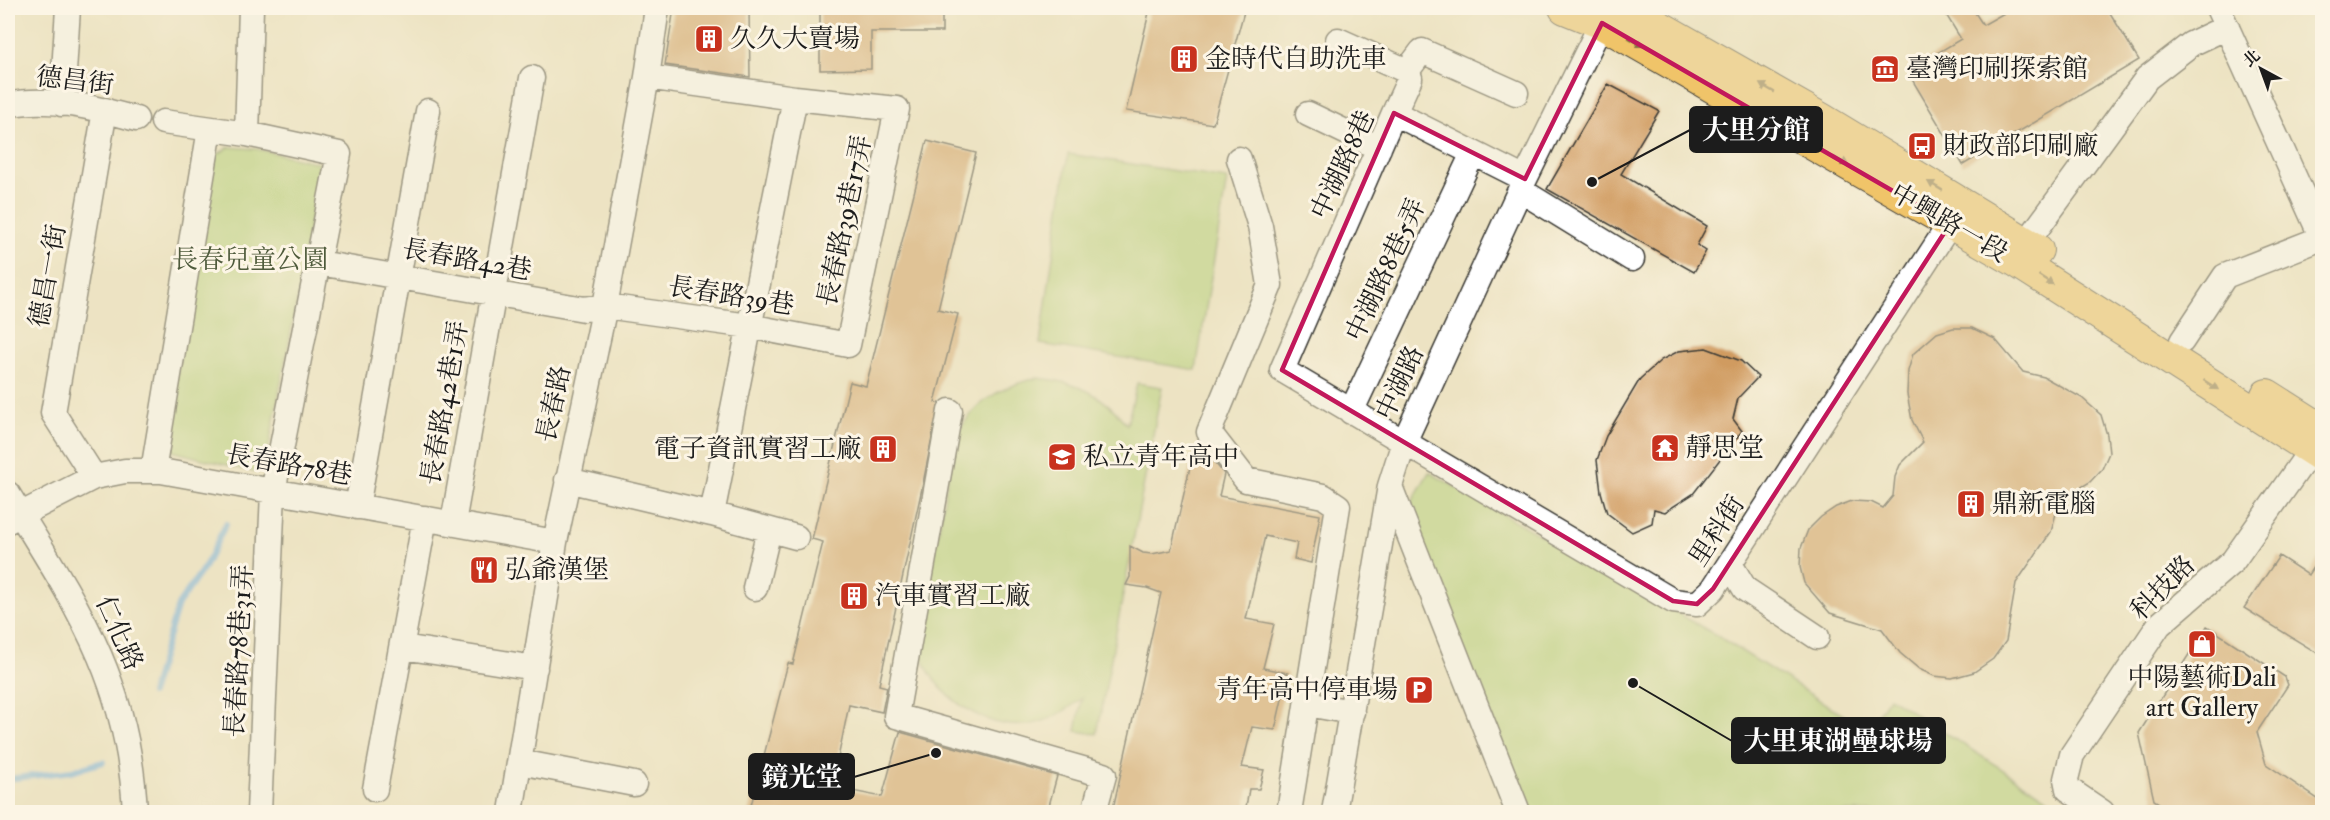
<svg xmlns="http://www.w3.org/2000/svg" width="2330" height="820" viewBox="0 0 2330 820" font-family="'IM FELL Double Pica','Noto Serif TC',serif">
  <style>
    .green { fill: #afcf76; stroke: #667649; stroke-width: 1.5 }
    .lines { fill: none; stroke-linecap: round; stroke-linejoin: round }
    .stream { stroke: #70aee2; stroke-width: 6 }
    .building { fill: #d09b60 }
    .minor-casing { stroke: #3b3a35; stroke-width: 27 }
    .major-casing { stroke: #3b3a35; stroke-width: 34 }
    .minor { stroke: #fff; stroke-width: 24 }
    .major { stroke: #f0c469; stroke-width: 32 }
    .oneway { fill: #867042 }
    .marked { fill: none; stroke: #c2185b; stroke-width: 4.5; stroke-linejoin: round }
    .labels { text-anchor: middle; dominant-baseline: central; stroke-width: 6; stroke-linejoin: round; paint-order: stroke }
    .poi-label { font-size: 26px; fill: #1c1c1c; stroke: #fcf5e5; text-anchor: start }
    .street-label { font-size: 26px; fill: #1c1c1c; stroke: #fcf5e5 }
    .park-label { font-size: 26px; fill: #4f5b3c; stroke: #fcf5e5 }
    .leader { fill: none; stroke: #1c1c1c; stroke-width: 2 }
    .callout-dot { fill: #1c1c1c; stroke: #fcf5e5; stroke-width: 2 }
    .callout { fill: #1c1c1c; stroke: #1c1c1c; stroke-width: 2 }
    .callout-label { font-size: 27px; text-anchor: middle; font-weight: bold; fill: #fff }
  </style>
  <rect width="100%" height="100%" fill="#fcf5e5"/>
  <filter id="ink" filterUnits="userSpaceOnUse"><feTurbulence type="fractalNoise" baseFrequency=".0167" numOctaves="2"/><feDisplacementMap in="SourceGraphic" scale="12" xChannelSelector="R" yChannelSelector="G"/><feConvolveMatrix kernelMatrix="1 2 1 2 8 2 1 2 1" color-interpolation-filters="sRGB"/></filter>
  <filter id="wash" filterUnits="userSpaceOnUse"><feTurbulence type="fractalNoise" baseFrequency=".008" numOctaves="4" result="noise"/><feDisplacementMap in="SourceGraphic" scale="24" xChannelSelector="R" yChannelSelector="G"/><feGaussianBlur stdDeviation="1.35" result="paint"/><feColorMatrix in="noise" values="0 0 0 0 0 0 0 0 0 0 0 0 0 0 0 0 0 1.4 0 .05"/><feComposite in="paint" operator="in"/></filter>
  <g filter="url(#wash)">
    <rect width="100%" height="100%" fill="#ede3c3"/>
    <path class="green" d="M 229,147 L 257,149 L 319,163 L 303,268 L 267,457 L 257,473 L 164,449 L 215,156 Z
      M 1068,154 L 1227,179 L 1196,370 L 1040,344 Z
      M 1037,378 C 1075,381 1104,394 1127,425 L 1137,383 L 1162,387 L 1097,734 L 1076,731 L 1082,698 C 1053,722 1023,734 986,719 C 955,706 920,677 920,639 C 920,620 927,599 930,581 C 938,534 946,488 954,441 C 971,404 998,387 1037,378 Z
      M 1429,472 L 1716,635 L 1867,730 L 1889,697 L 2069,812 L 1532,812 L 1435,592 L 1411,503 Z"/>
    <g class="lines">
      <path class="stream" d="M 151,694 L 178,605 L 205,566 L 226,524
        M 8,779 L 72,771 L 103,762"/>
    </g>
    <g id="blocks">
      <path class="building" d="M 674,8 L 749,8 L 750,77 L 665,65 Z
        M 820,8 L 942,8 L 942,32 L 871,32 L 871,69 L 820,70 Z
        M 1150,8 L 1245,8 L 1213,124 L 1126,111 Z
        M 1942,8 L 1972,8 L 1983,25 L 2013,8 L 2107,8 L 2139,60 L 1963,165 L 1907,71 L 1961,39 Z
        M 1608,84 L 1659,111 L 1621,174 L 1707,226 L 1697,245 L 1706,251 L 1694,272 L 1547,189 Z
        M 927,141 L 976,153 L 938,309 L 958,314 L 935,402 L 939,403 L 922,488 L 879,685 L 887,687 L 882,712 L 849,705 L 832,787 L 882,797 L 900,732 L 1057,776 L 1047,813 L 749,813 L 788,663 L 793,664 L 823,542 L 812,539 L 850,382 L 866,386 Z
        M 1953,328 L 1972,328 L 1995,339 L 2023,372 L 2044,377 L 2082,398 L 2101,415 L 2107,435 L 2109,453 L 2102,469 L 2090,482 L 2073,492 L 2057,496 L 2057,510 L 2051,532 L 2016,583 L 2006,641 L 1993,659 L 1974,672 L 1952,678 L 1934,676 L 1919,669 L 1900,653 L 1882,629 L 1830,613 L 1804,583 L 1800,567 L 1801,548 L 1808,530 L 1821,517 L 1836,507 L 1852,501 L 1871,502 L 1883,508 L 1893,496 L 1895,477 L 1900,465 L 1923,442 L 1912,420 L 1907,394 L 1908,371 L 1913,354 L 1937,333 Z
        M 1706,348 L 1741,361 L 1758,377 L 1738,398 L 1733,419 L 1742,431 L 1693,494 L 1665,512 L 1654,509 L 1652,523 L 1632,532 L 1607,513 L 1601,492 L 1597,460 L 1606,436 L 1640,379 L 1661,360 L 1679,351 Z
        M 1193,454 L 1211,458 L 1224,474 L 1219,496 L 1320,515 L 1311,563 L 1294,559 L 1297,543 L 1265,536 L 1246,619 L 1274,624 L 1263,668 L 1288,673 L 1275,730 L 1252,727 L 1242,767 L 1264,770 L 1259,789 L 1249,789 L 1245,813 L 1112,813 L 1161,593 L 1147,588 L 1126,585 L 1130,577 L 1130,546 L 1143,553 L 1152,554 L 1171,550 Z
        M 2322,553 L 2322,656 L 2244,608 L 2279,556 L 2308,575 Z
        M 2207,626 L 2285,677 L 2288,685 L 2257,732 L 2266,764 L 2322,802 L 2322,813 L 2174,813 L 2154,800 L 2139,733 Z"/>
    </g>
  </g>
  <g filter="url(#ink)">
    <use href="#blocks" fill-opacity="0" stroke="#3b3a35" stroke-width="1.5"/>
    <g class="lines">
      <g class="minor-casing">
        <path id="minor" d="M 2218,8 L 2322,238
          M 1338,40 L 1407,71 L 1410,78 L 1394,113
          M 1407,71 L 1422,51 L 1516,93
          M 62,104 L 68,8
          M 8,105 C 49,96 97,108 136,119
          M 1308,114 L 1379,148
          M 163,122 L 247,134 L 339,154 L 273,492 L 259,812
          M 247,134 L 251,8
          M 1239,159 L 1260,226 L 1270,285 L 1209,432 L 1246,480 L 1323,496 L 1338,506 L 1289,812
          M 1525,179 L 1394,113 L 1282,370 L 1673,601 L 1697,604 L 1713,589 L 1959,210
          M 1520,190 L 1632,259
          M 2017,256 L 2147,78 L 2191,44 L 2227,27
          M 319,263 L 584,309 L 605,306 L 749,326 L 848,345 L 897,109 L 795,98 L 647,77
          M 2182,341 L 2225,276 L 2322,238
          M 950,411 L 896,716 L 1104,775 L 1094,812
          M 1351,412 L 1473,153
          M 153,471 L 210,129
          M 94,477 L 53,413 L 105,110
          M 567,480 L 712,514 L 796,537
          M 1391,489 L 1518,812
          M 8,494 C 75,603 129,679 135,812
          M 357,507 L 428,111
          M 712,514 L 795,98
          M 8,521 L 94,477 L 125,471 L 161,471 L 555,542
          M 453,523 L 532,78
          M 1730,564 L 1745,589 L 1817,637
          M 755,588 L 769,530
          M 403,647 L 535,668
          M 1307,704 L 1352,712
          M 520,762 L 634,784
          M 375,789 L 425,518
          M 511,812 L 555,542 L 605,306 L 647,77 L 657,8
          M 1334,812 L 1390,486 L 1404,442 L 1525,179 L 1609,8
          M 2102,812 L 2068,789 L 2066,779 L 2072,755 L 2159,625 L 2233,561 L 2321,436"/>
      </g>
      <g class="major-casing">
        <path id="major" d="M 1565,8 L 1602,23 L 2015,260 L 2322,456
          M 1626,8 L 1821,119 L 2037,250
          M 2267,395 L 2322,430"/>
      </g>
      <use href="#minor" class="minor"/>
      <use href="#major" class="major"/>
    </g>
    <defs><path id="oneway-solid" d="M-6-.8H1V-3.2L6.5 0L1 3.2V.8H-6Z" transform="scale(1.5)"/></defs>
    <g class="oneway">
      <use href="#oneway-solid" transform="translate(1636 42) rotate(30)"/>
      <use href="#oneway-solid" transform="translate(1767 88) rotate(-150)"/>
      <use href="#oneway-solid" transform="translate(1841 161) rotate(30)"/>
      <use href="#oneway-solid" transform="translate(1935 186) rotate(-149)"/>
      <use href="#oneway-solid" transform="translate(2046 280) rotate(33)"/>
      <use href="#oneway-solid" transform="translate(2211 385) rotate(33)"/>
    </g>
  </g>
  <path d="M0 0H2330V820H0ZM 1602,23 L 1950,224 L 1713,589 L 1697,604 L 1673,601 L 1282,370 L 1394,113 L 1525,179 Z" fill="#ede3c3" fill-opacity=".55" fill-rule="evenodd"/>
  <path class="marked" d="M 1602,23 L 1950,224 L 1713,589 L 1697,604 L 1673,601 L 1282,370 L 1394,113 L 1525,179 Z"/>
  <defs>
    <g id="building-square" transform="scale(1.5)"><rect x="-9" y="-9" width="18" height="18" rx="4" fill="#c8321e" stroke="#fcf5e5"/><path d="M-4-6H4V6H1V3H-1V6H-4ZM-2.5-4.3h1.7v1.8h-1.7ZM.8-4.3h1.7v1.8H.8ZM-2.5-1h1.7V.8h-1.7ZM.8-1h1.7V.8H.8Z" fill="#fff"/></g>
    <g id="museum-square" transform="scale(1.5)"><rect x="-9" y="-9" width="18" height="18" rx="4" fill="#c8321e" stroke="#fcf5e5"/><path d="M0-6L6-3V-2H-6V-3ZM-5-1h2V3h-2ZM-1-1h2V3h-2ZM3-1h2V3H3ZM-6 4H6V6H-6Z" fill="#fff"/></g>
    <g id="bus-square" transform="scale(1.5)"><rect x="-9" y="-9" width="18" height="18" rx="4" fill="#c8321e" stroke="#fcf5e5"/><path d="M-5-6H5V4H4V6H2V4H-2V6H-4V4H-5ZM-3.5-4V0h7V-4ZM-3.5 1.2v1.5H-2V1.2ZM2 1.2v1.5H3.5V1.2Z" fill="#fff"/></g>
    <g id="temple-square" transform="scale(1.5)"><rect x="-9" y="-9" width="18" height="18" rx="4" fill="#c8321e" stroke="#fcf5e5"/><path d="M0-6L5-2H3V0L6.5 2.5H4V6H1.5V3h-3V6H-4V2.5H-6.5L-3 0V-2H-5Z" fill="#fff"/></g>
    <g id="school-square" transform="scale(1.5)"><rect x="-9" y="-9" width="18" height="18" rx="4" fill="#c8321e" stroke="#fcf5e5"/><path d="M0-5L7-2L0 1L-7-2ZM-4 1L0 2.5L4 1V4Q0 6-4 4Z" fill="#fff"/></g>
    <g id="restaurant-square" transform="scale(1.5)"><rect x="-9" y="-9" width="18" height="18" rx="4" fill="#c8321e" stroke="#fcf5e5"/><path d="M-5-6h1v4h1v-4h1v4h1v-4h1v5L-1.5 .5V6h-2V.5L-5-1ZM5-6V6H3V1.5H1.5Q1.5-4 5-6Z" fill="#fff"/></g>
    <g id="shop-square" transform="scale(1.5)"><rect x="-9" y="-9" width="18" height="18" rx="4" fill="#c8321e" stroke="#fcf5e5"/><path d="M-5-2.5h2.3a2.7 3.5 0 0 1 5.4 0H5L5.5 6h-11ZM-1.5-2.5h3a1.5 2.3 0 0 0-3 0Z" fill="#fff"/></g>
    <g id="parking-square" transform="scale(1.5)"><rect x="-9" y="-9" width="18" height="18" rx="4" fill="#c8321e" stroke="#fcf5e5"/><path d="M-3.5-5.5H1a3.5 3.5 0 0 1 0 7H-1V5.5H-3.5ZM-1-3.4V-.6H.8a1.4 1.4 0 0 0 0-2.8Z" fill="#fff"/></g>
  </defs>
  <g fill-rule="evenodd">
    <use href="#building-square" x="709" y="39"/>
    <use href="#building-square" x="1184" y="59"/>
    <use href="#museum-square" x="1885" y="69"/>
    <use href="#bus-square" x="1922" y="146"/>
    <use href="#temple-square" x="1665" y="448"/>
    <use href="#building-square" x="883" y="449"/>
    <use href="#school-square" x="1062" y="457"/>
    <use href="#building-square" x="1971" y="504"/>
    <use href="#restaurant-square" x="484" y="570"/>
    <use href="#building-square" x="854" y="596"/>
    <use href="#shop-square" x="2202" y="644"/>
    <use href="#parking-square" x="1419" y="690"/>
  </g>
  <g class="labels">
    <g class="poi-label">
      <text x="730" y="39">久久大賣場</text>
      <text x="1205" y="59">金時代自助洗車</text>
      <text x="1906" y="69">臺灣印刷探索館</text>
      <text x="1943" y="146">財政部印刷廠</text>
      <text x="1686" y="448">靜思堂</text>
      <text x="862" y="449" text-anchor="end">電子資訊實習工廠</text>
      <text x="1083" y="457">私立青年高中</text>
      <text x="1992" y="504">鼎新電腦</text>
      <text x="505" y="570">弘爺漢堡</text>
      <text x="875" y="596">汽車實習工廠</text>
      <text x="2202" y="678" text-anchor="middle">中陽藝術Dali<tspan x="2202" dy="30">art Gallery</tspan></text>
      <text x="1398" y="690" text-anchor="end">青年高中停車場</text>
    </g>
    <g class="street-label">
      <text transform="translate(75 81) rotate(7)">德昌街</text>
      <text transform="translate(1343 165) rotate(-65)">中湖路8巷</text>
      <text transform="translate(845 221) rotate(-78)">長春路39巷17弄</text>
      <text transform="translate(1949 223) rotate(30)">中興路一段</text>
      <text transform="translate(467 260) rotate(10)">長春路42巷</text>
      <text transform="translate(1386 270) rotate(-65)">中湖路8巷5弄</text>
      <text transform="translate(48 276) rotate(-80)">德昌一街</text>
      <text transform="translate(731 296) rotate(9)">長春路39巷</text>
      <text transform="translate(1400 383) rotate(-65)">中湖路</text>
      <text transform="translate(445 403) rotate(-80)">長春路42巷1弄</text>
      <text transform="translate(554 404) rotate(-78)">長春路</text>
      <text transform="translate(289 465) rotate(10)">長春路78巷</text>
      <text transform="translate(1717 531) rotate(-57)">里科街</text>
      <text transform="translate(2163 588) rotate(-45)">科技路</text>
      <text transform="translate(119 633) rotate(66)">仁化路</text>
      <text transform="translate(239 651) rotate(-87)">長春路78巷31弄</text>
    </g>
    <g class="park-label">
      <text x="250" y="260">長春兒童公園</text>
    </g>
  </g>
  <path class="leader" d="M1592 182L1690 130M1633 683L1732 741M936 753L854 777"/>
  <g class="callout-dot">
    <circle cx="1592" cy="182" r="6"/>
    <circle cx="1633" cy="683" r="6"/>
    <circle cx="936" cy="753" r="6"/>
  </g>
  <g class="callout">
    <rect x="1690" y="107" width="132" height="45" rx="6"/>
    <rect x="1732" y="718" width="213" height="45" rx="6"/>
    <rect x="749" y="754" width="105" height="45" rx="6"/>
  </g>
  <g class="callout-label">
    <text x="1756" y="139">大里分館</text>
    <text x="1838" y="750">大里東湖壘球場</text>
    <text x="802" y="786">鏡光堂</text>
  </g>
  <rect width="2330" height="820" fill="none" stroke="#fcf5e5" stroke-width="30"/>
  <g transform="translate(2261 69) rotate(319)" stroke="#fcf5e5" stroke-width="4.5" paint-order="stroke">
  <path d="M0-4.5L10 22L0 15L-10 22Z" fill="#1c1c1c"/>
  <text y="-9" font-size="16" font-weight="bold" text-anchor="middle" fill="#1c1c1c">北</text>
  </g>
</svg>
